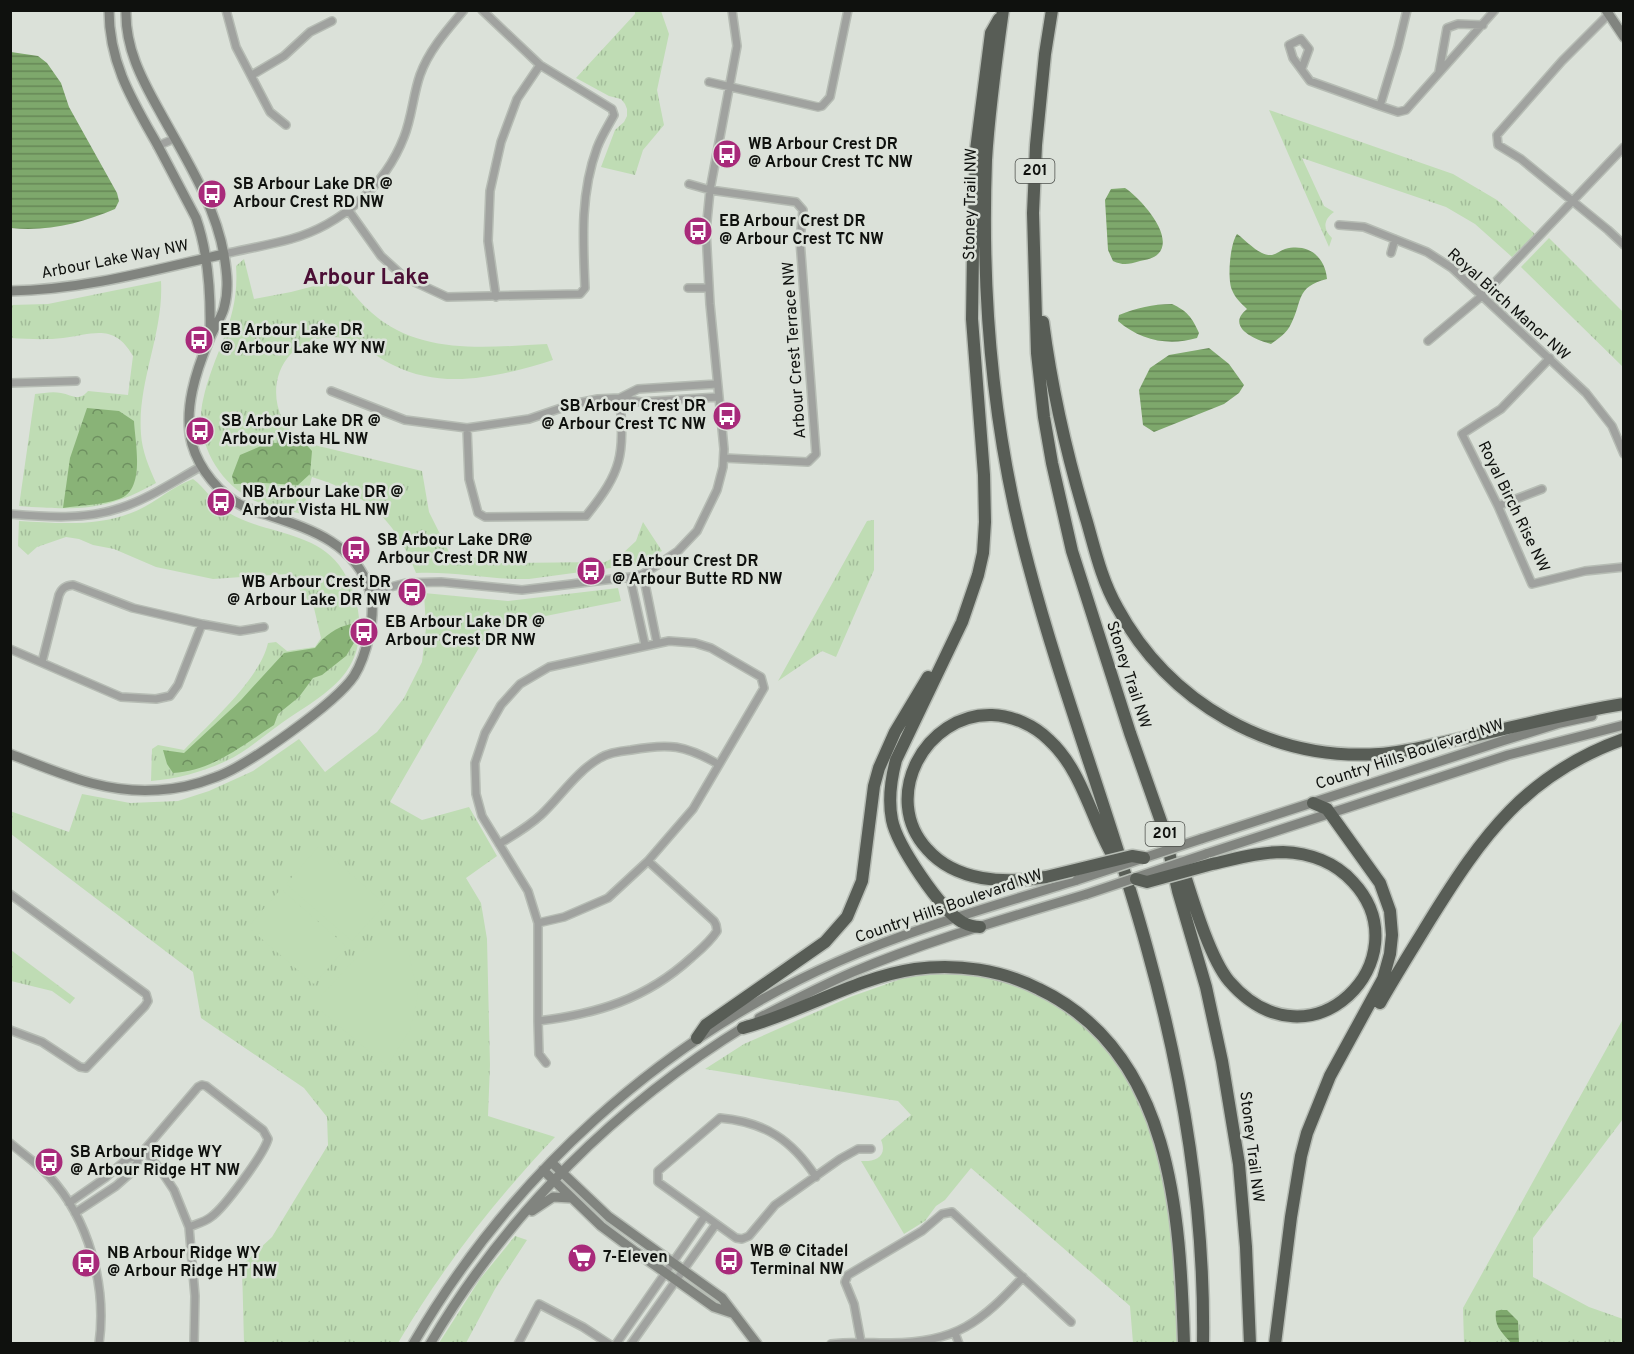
<svg xmlns="http://www.w3.org/2000/svg" width="1634" height="1354" viewBox="0 0 1634 1354" font-family="Overpass,sans-serif">
  <style>
    .grass { fill: url(#grass-tufts) }
    .forest { fill: url(#forest-crowns) }
    .pitch { fill: #bfdcb4 }
    .water { fill: url(#water-rules) }
    .lines { fill: none; stroke-linecap: round; stroke-linejoin: round }
    .street-casing { stroke: #b6bcb4; stroke-width: 10 }
    .secondary-casing { stroke: #b6bcb4; stroke-width: 12 }
    .highway-casing { stroke: #b6bcb4; stroke-width: 15 }
    .street { stroke: #a0a29f; stroke-width: 7 }
    .secondary { stroke: #81847f; stroke-width: 9 }
    .highway { stroke: #585d56; stroke-width: 12 }
    .secondary-bridge-casing { stroke: #b6bcb4; stroke-width: 12; stroke-linecap: butt }
    .highway-bridge-casing { stroke: #b6bcb4; stroke-width: 15; stroke-linecap: butt }
    .secondary-bridge { stroke: #81847f; stroke-width: 9 }
    .highway-bridge { stroke: #585d56; stroke-width: 12 }
    .labels { text-anchor: middle; dominant-baseline: central; stroke-width: 5; stroke-linejoin: round; paint-order: stroke }
    .shield { fill: #dbe1d9; stroke: #4c4f4b; stroke-width: 1.5 }
    .shield-label { font-size: 15px; font-weight: bold; fill: #0f110e }
    .poi-label { font-size: 16px; font-weight: bold; fill: #0f110e; stroke: #dbe1d9; text-anchor: start }
    .street-label { font-size: 16px; fill: #0f110e; stroke: #dbe1d9 }
    .district-label { font-size: 22px; font-weight: bold; fill: #4b0e35; stroke: #dbe1d9 }
  </style>
  <defs>
    <pattern id="grass-tufts" width="24" height="20" patternUnits="userSpaceOnUse" patternTransform="scale(1.5)"><rect width="24" height="20" fill="#bfdcb4"/><path d="M3 7l-1-3M5 7V3M7 7l1-3M15 17l-1-3M17 17v-4M19 17l1-3" fill="none" stroke="#a3bc9a"/></pattern>
    <pattern id="forest-crowns" width="20" height="18" patternUnits="userSpaceOnUse" patternTransform="scale(1.5)"><rect width="20" height="18" fill="#89b377"/><path d="M2 6a3 3 0 1 1 6 0M12 15a3 3 0 1 1 6 0" fill="none" stroke="#6e9060"/></pattern>
    <pattern id="water-rules" width="6" height="5" patternUnits="userSpaceOnUse" patternTransform="scale(1.5)"><rect width="6" height="5" fill="#7ea86c"/><path d="M0 2.5h6" fill="none" stroke="#668757"/></pattern>
  </defs>
  <rect width="100%" height="100%" fill="#dbe1d9"/>
  <path class="grass" d="M 635,11 L 661,11 L 669,34 L 657,90 L 664,125 L 643,150 L 635,175 L 601,167 L 615,130 L 624,122 L 627,116 L 627,109 L 625,104 L 621,99 L 609,96 L 576,78 L 635,14 Z
    M 1269,110 L 1453,174 L 1497,200 L 1535,234 L 1512,257 L 1475,224 L 1446,207 L 1302,158 L 1324,206 L 1334,212 C 1324,219 1322,229 1332,238 L 1329,247 Z
    M 1549,238 L 1623,312 L 1623,367 L 1521,267 Z
    M 244,259 L 254,299 L 291,292 L 341,279 C 351,290 360,303 372,313 C 421,356 487,347 547,344 L 553,360 C 502,376 444,391 393,365 C 372,355 357,337 332,337 C 273,338 257,409 302,442 L 422,471 L 429,512 L 449,552 L 501,563 L 605,562 L 623,553 L 636,541 L 643,522 L 662,551 L 633,565 L 529,579 C 491,580 454,571 416,573 C 395,519 367,494 312,477 L 302,514 C 286,510 268,507 253,500 C 217,482 194,439 203,400 C 214,350 240,321 236,266 Z
    M 161,281 C 164,333 137,382 141,434 C 142,451 149,467 156,483 C 105,512 76,510 19,506 L 35,394 C 44,393 53,391 61,393 C 72,395 79,402 88,391 L 128,395 L 133,356 C 114,323 94,334 63,338 C 46,340 28,339 11,338 L 10,305 L 48,304 Z
    M 193,479 C 206,488 213,504 229,513 C 264,534 313,531 339,565 C 360,593 369,641 346,672 C 330,694 301,709 279,725 C 262,737 244,753 226,761 C 203,772 176,779 151,781 L 152,749 L 158,745 L 184,750 C 210,723 260,679 268,643 L 276,642 L 287,651 L 315,647 L 321,638 L 314,608 L 287,574 L 213,579 L 156,567 L 114,549 L 93,545 L 79,539 L 66,537 L 37,547 L 28,555 L 18,546 L 19,521 C 56,523 95,527 131,513 C 153,505 171,487 193,479 Z
    M 874,520 L 874,570 L 836,657 L 822,651 L 778,681 L 867,521 Z
    M 618,588 L 621,601 L 491,627 L 390,802 L 422,820 L 469,807 L 497,856 L 466,878 L 481,903 L 487,939 L 490,1065 L 488,1116 L 555,1137 C 495,1200 442,1268 398,1343 L 244,1343 L 242,1265 L 272,1237 L 328,1145 L 327,1117 L 304,1088 L 201,1018 L 193,972 L 11,834 L 10,811 L 69,832 L 82,794 L 130,803 L 178,801 L 209,791 L 253,771 L 299,739 L 325,772 L 377,732 L 404,698 L 422,662 L 426,628 L 424,593 L 508,601 Z
    M 11,950 L 75,998 L 70,1004 L 52,991 L 11,981 Z
    M 939,970 L 1012,980 L 1063,1004 L 1098,1034 L 1127,1073 L 1151,1119 L 1173,1208 L 1181,1343 L 1133,1343 L 1130,1306 L 971,1168 L 945,1200 L 936,1206 L 925,1221 L 904,1234 L 861,1161 C 875,1162 888,1157 881,1140 L 911,1115 L 898,1101 L 705,1069 L 744,1044 L 850,997 L 898,980 L 898,976 Z
    M 1623,1019 L 1623,1119 L 1533,1238 L 1533,1277 L 1589,1307 L 1623,1319 L 1623,1343 L 1464,1343 L 1463,1308 Z
    M 515,1236 L 527,1240 L 495,1289 L 466,1343 L 439,1343 L 480,1279 Z"/>
  <path class="forest" d="M 87,408 L 119,411 L 134,421 C 135,443 146,490 119,499 C 103,505 81,505 63,508 L 70,458 Z
    M 302,440 L 312,451 L 310,474 L 298,485 L 264,483 L 234,484 L 232,476 L 240,455 L 266,444 Z
    M 351,624 L 357,638 L 346,656 L 322,675 L 313,678 L 299,697 L 278,714 L 274,725 C 243,745 212,771 173,773 L 167,764 L 163,750 L 184,753 L 241,700 L 284,653 L 315,648 C 324,636 336,627 351,624 Z"/>
  <path class="pitch" d="M 319,846 L 385,904 L 352,941 L 286,884 Z
    M 281,889 L 347,947 L 314,984 L 248,927 Z
    M 383,929 L 409,955 L 418,995 L 410,1030 L 387,1066 L 321,1011 L 321,996 Z"/>
  <path class="water" d="M 11,52 L 38,56 L 47,63 L 61,83 L 69,107 L 117,193 L 119,201 L 115,209 C 82,223 47,232 11,228 Z
    M 1125,188 C 1139,197 1176,236 1158,254 C 1154,258 1146,260 1140,261 C 1129,264 1124,266 1113,261 L 1108,250 L 1105,200 L 1111,189 Z
    M 1237,234 C 1247,241 1259,256 1272,255 C 1277,254 1281,250 1285,249 C 1309,243 1325,257 1327,279 C 1295,287 1303,301 1291,324 C 1287,333 1278,339 1271,344 C 1255,340 1225,327 1247,309 C 1241,303 1235,298 1232,290 C 1227,279 1230,244 1237,234 Z
    M 1172,304 C 1187,311 1192,317 1199,333 L 1197,338 C 1169,346 1141,341 1118,321 L 1119,315 C 1137,308 1152,304 1172,304 Z
    M 1209,348 L 1229,364 L 1244,385 L 1239,393 L 1224,404 L 1154,432 L 1143,425 L 1139,390 L 1150,368 L 1169,355 Z
    M 1500,1310 L 1507,1310 L 1518,1321 L 1519,1343 L 1511,1343 C 1502,1332 1494,1327 1496,1311 Z"/>
  <g class="lines">
    <g class="street-casing">
      <path id="street" d="M 226,10 L 236,47 L 270,112 L 286,125
        M 1407,10 L 1398,47 L 1380,106 L 1398,112 L 1406,110 L 1495,10
        M 1609,14 L 1562,61 L 1497,135 L 1498,145 L 1521,159 L 1608,230 L 1624,245
        M 1302,68 L 1309,49 L 1301,39 L 1289,45 L 1293,58 L 1310,81 L 1380,106
        M 1439,72 L 1447,28 L 1458,24 L 1483,25
        M 252,75 L 284,56 L 310,32 L 332,21
        M 709,82 L 818,107 L 822,106 L 830,97 L 848,10
        M 157,146 L 174,139
        M 689,184 L 710,190 L 796,202 L 803,210 L 800,240 L 816,454 L 808,462 L 724,458
        M 349,211 L 381,256 L 404,277 L 447,297 L 580,294 L 585,288 C 583,241 580,194 597,148 C 601,137 608,126 614,115 L 612,109 L 540,65 L 482,10
        M 1339,225 L 1364,227 L 1427,252 L 1452,268 L 1586,393 L 1612,426 L 1624,454
        M 1391,253 L 1395,239
        M 224,254 C 246,249 269,245 291,239 C 341,225 385,186 404,137 C 412,117 413,95 420,75 C 429,50 447,30 464,10
        M 688,288 L 708,288
        M 496,297 L 488,241 L 490,191 L 501,142 L 517,99 L 540,65
        M 1428,341 L 1483,295 L 1624,147
        M 1550,358 L 1501,409 L 1462,434 L 1498,506 L 1532,584 L 1585,571 L 1624,567
        M 10,383 L 76,381
        M 331,391 L 405,420 L 467,428
        M 620,398 C 624,456 623,470 586,516 L 485,517 L 478,513 L 469,479 L 467,428 L 529,419 L 573,404 L 598,399 L 620,398 L 641,402 L 718,397
        M 620,398 L 638,389 L 717,384
        M 1498,506 L 1542,489
        M 10,514 C 46,517 86,520 120,508 C 149,499 176,480 202,466
        M 643,574 L 657,643
        M 630,577 L 645,645
        M 371,592 L 406,583 L 441,582 L 522,590 L 630,577 L 643,574 L 662,562 L 678,551 L 697,531 L 717,490 L 723,467 L 724,449 L 710,304 L 706,231 L 710,190 L 737,46 L 732,10
        M 669,641 L 695,643 L 711,648 L 761,677 L 764,688 L 693,809 L 648,861 L 608,898 L 564,917 L 538,923 L 528,891 L 482,816 L 476,794 L 475,763 L 485,733 L 501,705 L 520,684 L 549,667 Z
        M 10,649 L 121,697 L 156,699 L 170,696 L 178,685 L 202,624
        M 42,662 L 59,595 C 62,588 65,586 73,585 L 133,608 L 202,624 L 240,631 L 264,627
        M 499,844 C 514,835 528,827 541,815 C 560,797 577,771 600,758 C 608,753 621,751 631,750 C 669,743 685,745 718,764
        M 10,894 L 146,994 L 148,1001 L 145,1006 L 86,1068 L 80,1067 L 42,1042 L 10,1030
        M 538,923 L 538,1021 C 597,1014 646,999 691,958 C 700,950 710,942 717,931 L 716,925 L 714,921 L 648,861
        M 538,1021 L 539,1054 L 546,1063
        M 10,1143 C 23,1154 38,1164 49,1176 C 89,1219 107,1286 99,1344
        M 144,1150 L 160,1169 L 174,1190 L 189,1227 L 195,1296 L 194,1344
        M 816,1177 C 792,1140 765,1122 720,1118 L 658,1171 L 658,1182 L 736,1238 L 742,1239 L 749,1236 L 775,1205 L 840,1159 L 858,1149 L 871,1149
        M 69,1203 L 105,1178 L 127,1159 L 140,1155
        M 75,1213 L 116,1186 L 134,1170 L 140,1155 L 198,1087 L 202,1085 L 206,1086 L 263,1130 L 268,1139 C 264,1154 224,1208 211,1217 C 205,1222 196,1224 189,1227
        M 955,1333 L 959,1344
        M 861,1342 L 854,1304 L 845,1282 L 848,1275 L 922,1231 L 942,1214 L 952,1212 L 1071,1322
        M 518,1344 L 539,1304 L 583,1327 L 609,1344
        M 616,1344 L 705,1216
        M 631,1344 L 716,1224
        M 831,1344 C 851,1341 871,1343 891,1343 C 956,1343 981,1322 1023,1277"/>
    </g>
    <g class="secondary-casing">
      <path id="secondary" d="M 109,10 C 109,63 132,100 157,144 C 170,169 183,193 196,218 C 209,255 211,296 210,335
        M 1606,10 L 1624,37
        M 10,291 C 83,290 154,270 224,254
        M 10,754 C 60,773 104,794 158,790 C 178,789 198,784 216,777 C 247,766 336,703 354,676 C 366,657 377,614 370,591 C 356,545 313,530 271,516 C 262,513 252,511 243,506 C 220,495 199,469 192,444 C 183,410 196,371 209,340 C 213,329 221,319 224,308 C 229,290 227,273 224,255 C 215,203 184,156 159,110 C 141,78 125,47 126,10
        M 1201,839 L 1502,741 L 1560,723 L 1592,716
        M 1206,854 L 1508,755 L 1624,725
        M 759,1018 C 790,1002 821,986 853,972 C 929,940 1008,918 1087,894
        M 551,1162 L 609,1217 L 722,1298 L 757,1344
        M 543,1170 L 601,1226 L 636,1252 L 714,1307 L 732,1313
        M 532,1211 L 553,1197 L 571,1198
        M 413,1344 C 510,1177 660,1040 837,962 C 914,928 997,905 1077,880
        M 430,1344 C 507,1213 618,1104 747,1025"/>
    </g>
    <g class="highway-casing">
      <path id="highway" d="M 1003,10 C 996,60 989,110 986,160 C 981,296 993,435 1029,567 C 1063,696 1113,822 1148,952 C 1183,1078 1205,1212 1203,1344
        M 1052,10 L 1045,54 L 1036,145 L 1033,213 L 1037,353 L 1044,417 L 1052,463 L 1072,551 L 1130,733 L 1164,830 L 1178,891 L 1206,987 L 1222,1061 L 1239,1164 L 1246,1247 L 1250,1344
        M 1043,322 C 1052,391 1067,456 1087,522 C 1095,550 1102,581 1117,607 C 1169,703 1270,761 1379,754 C 1405,753 1430,745 1455,740 C 1511,728 1567,713 1624,704
        M 1181,863 C 1191,894 1209,957 1229,981 C 1311,1076 1424,958 1353,882 C 1335,862 1309,853 1283,852 C 1259,852 1235,859 1212,864
        M 1046,877 C 1005,884 956,882 927,849 C 880,798 925,713 992,715 C 1013,716 1034,725 1049,740 C 1084,772 1092,824 1117,863
        M 980,927 C 973,927 968,925 962,922 C 940,909 897,845 892,820 C 888,800 891,779 896,760 L 962,622 L 978,575 L 983,553 L 985,522 L 984,475 L 972,319 L 973,251 L 976,150 L 991,33 L 999,19
        M 1380,1003 C 1396,975 1413,948 1430,920 C 1482,836 1526,774 1624,739
        M 743,1028 C 802,1012 855,978 915,969 C 957,963 1002,970 1039,989 C 1173,1053 1180,1215 1184,1344
        M 697,1038 L 706,1025 L 825,942 L 847,917 L 862,881 L 874,786 L 879,768 L 895,732 L 928,677
        M 1275,1344 L 1291,1217 L 1301,1156 L 1307,1133 L 1330,1076 L 1383,979 L 1390,954 L 1392,935 L 1390,911 L 1380,883 L 1327,809 L 1313,803"/>
    </g>
    <use href="#street" class="street"/>
    <use href="#secondary" class="secondary"/>
    <use href="#highway" class="highway"/>
    <g class="secondary-bridge-casing">
      <path id="secondary-bridge" d="M 1077,880 L 1201,839
        M 1087,894 L 1206,854"/>
    </g>
    <g class="highway-bridge-casing">
      <path id="highway-bridge" d="M 1046,877 L 1132,856 L 1144,858
        M 1136,879 L 1147,882 L 1212,864"/>
    </g>
    <use href="#secondary-bridge" class="secondary-bridge"/>
    <use href="#highway-bridge" class="highway-bridge"/>
  </g>
  <defs>
    <g id="bus-disc" transform="scale(1.5)"><circle r="9.5" fill="#a82a7a" stroke="#dbe1d9"/><path d="M-5-6H5V4H4V6H2V4H-2V6H-4V4H-5ZM-3.5-4V0h7V-4ZM-3.5 1.2v1.5H-2V1.2ZM2 1.2v1.5H3.5V1.2Z" fill="#fff"/></g>
    <g id="supermarket-disc" transform="scale(1.5)"><circle r="9.5" fill="#a82a7a" stroke="#dbe1d9"/><path d="M-6-5.5h2.5l.6 2H6L4.5 2H-2.5L-4.4-4H-6ZM-1.5 3.2a1.3 1.3 0 1 0 .1 0ZM3 3.2a1.3 1.3 0 1 0 .1 0Z" fill="#fff"/></g>
  </defs>
  <g fill-rule="evenodd">
    <use href="#bus-disc" x="727" y="154"/>
    <use href="#bus-disc" x="212" y="194"/>
    <use href="#bus-disc" x="698" y="231"/>
    <use href="#bus-disc" x="199" y="340"/>
    <use href="#bus-disc" x="727" y="416"/>
    <use href="#bus-disc" x="200" y="431"/>
    <use href="#bus-disc" x="221" y="502"/>
    <use href="#bus-disc" x="356" y="550"/>
    <use href="#bus-disc" x="591" y="571"/>
    <use href="#bus-disc" x="412" y="592"/>
    <use href="#bus-disc" x="364" y="632"/>
    <use href="#bus-disc" x="49" y="1162"/>
    <use href="#supermarket-disc" x="582" y="1258"/>
    <use href="#bus-disc" x="729" y="1261"/>
    <use href="#bus-disc" x="86" y="1263"/>
  </g>
  <g class="labels">
    <g class="shield">
      <rect x="1015.5" y="159" width="39" height="24" rx="4.5"/>
      <rect x="1145.5" y="822" width="39" height="24" rx="4.5"/>
    </g>
    <g class="shield-label">
      <text x="1035" y="171">201</text>
      <text x="1165" y="834">201</text>
    </g>
    <g class="poi-label">
      <text x="748" y="145">WB Arbour Crest DR<tspan x="748" dy="18">@ Arbour Crest TC NW</tspan></text>
      <text x="233" y="185">SB Arbour Lake DR @<tspan x="233" dy="18">Arbour Crest RD NW</tspan></text>
      <text x="719" y="222">EB Arbour Crest DR<tspan x="719" dy="18">@ Arbour Crest TC NW</tspan></text>
      <text x="220" y="331">EB Arbour Lake DR<tspan x="220" dy="18">@ Arbour Lake WY NW</tspan></text>
      <text x="706" y="407" text-anchor="end">SB Arbour Crest DR<tspan x="706" dy="18">@ Arbour Crest TC NW</tspan></text>
      <text x="221" y="422">SB Arbour Lake DR @<tspan x="221" dy="18">Arbour Vista HL NW</tspan></text>
      <text x="242" y="493">NB Arbour Lake DR @<tspan x="242" dy="18">Arbour Vista HL NW</tspan></text>
      <text x="377" y="541">SB Arbour Lake DR@<tspan x="377" dy="18">Arbour Crest DR NW</tspan></text>
      <text x="612" y="562">EB Arbour Crest DR<tspan x="612" dy="18">@ Arbour Butte RD NW</tspan></text>
      <text x="391" y="583" text-anchor="end">WB Arbour Crest DR<tspan x="391" dy="18">@ Arbour Lake DR NW</tspan></text>
      <text x="385" y="623">EB Arbour Lake DR @<tspan x="385" dy="18">Arbour Crest DR NW</tspan></text>
      <text x="70" y="1153">SB Arbour Ridge WY<tspan x="70" dy="18">@ Arbour Ridge HT NW</tspan></text>
      <text x="750" y="1252">WB @ Citadel<tspan x="750" dy="18">Terminal NW</tspan></text>
      <text x="107" y="1254">NB Arbour Ridge WY<tspan x="107" dy="18">@ Arbour Ridge HT NW</tspan></text>
      <text x="603" y="1258">7-Eleven</text>
    </g>
    <g class="street-label">
      <text transform="translate(971 204) rotate(-89)">Stoney Trail NW</text>
      <text transform="translate(115 260) rotate(-11)">Arbour Lake Way NW</text>
      <text transform="translate(1508 305) rotate(42)">Royal Birch Manor NW</text>
      <text transform="translate(795 350) rotate(-94)">Arbour Crest Terrace NW</text>
      <text transform="translate(1513 507) rotate(64)">Royal Birch Rise NW</text>
      <text transform="translate(1128 675) rotate(72)">Stoney Trail NW</text>
      <text transform="translate(1410 755) rotate(-18)">Country Hills Boulevard NW</text>
      <text transform="translate(949 907) rotate(-19)">Country Hills Boulevard NW</text>
      <text transform="translate(1251 1147) rotate(83)">Stoney Trail NW</text>
    </g>
    <g class="district-label">
      <text x="366" y="278">Arbour Lake</text>
    </g>
  </g>
  <rect width="1634" height="1354" fill="none" stroke="#0f110e" stroke-width="24"/>
</svg>
